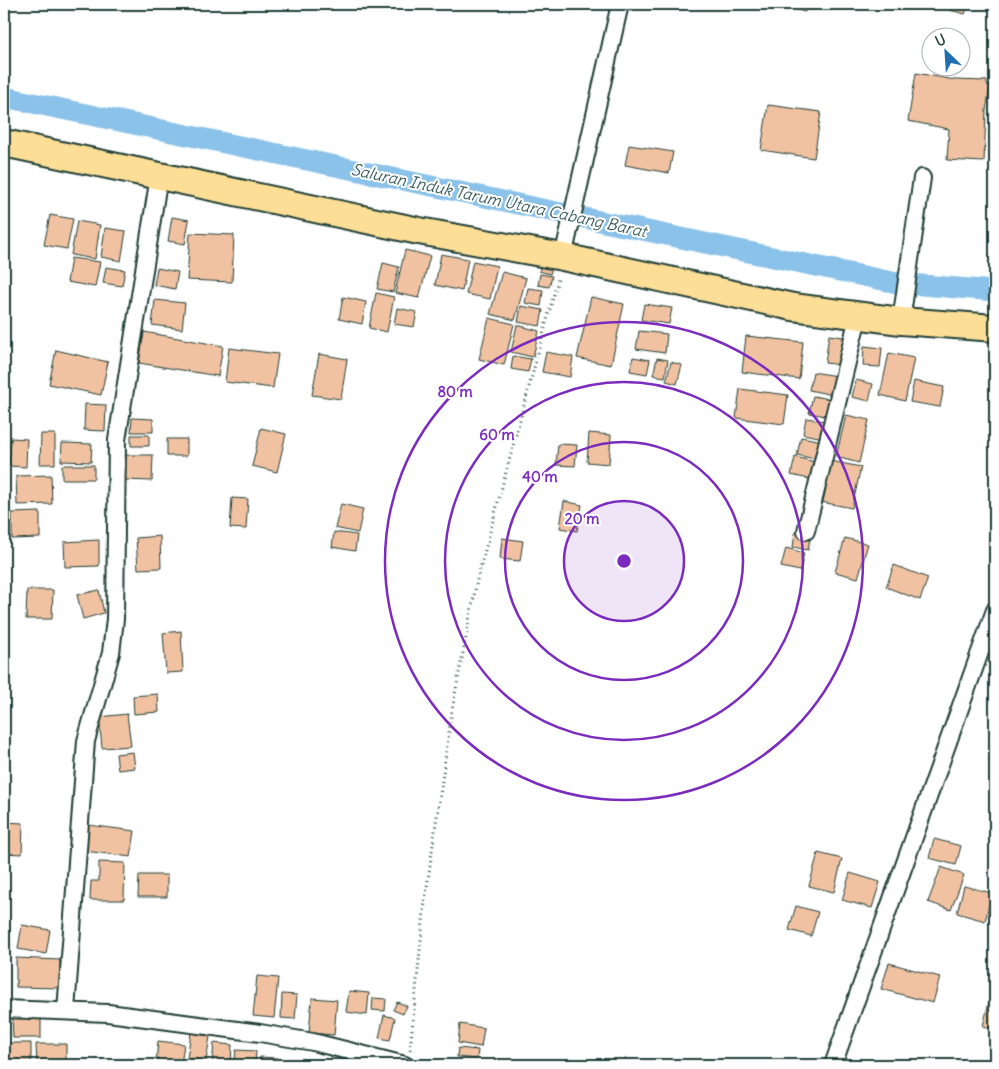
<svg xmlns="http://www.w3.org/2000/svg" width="999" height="1069" viewBox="0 0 999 1069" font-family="Delius,sans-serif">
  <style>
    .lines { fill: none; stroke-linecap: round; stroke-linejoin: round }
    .canal { stroke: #8bc2e9; stroke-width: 21 }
    .building { fill: #f1c2a1; stroke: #1f3d34 }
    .street-casing { stroke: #1f3d34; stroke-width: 20 }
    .primary-casing { stroke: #1f3d34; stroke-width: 30 }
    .path { stroke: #1f3d34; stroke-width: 3; stroke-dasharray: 1 4; stroke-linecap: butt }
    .street { stroke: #fff; stroke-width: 16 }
    .primary { stroke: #fcde96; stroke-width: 26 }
    .ring { fill: none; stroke: #7b2cbf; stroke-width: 2.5 }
    .labels { text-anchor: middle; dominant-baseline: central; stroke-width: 4; stroke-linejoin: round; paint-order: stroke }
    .water-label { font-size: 16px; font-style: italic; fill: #3a5e61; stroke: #fff }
    .centre { fill: #7b2cbf; stroke: #fff; stroke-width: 2.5 }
    .ring-label { font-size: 15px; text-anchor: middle; font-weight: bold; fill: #7b2cbf; stroke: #fff; stroke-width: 4; stroke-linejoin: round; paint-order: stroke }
  </style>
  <rect width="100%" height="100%" fill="#fff"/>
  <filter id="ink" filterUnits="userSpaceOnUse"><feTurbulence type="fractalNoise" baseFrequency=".02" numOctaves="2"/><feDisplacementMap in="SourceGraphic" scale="10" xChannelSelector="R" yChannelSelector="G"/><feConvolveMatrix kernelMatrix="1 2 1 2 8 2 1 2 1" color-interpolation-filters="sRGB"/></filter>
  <g filter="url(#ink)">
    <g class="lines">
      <path class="canal" d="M 4,97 L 897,283 L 995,291"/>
    </g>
    <path class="building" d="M 774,4 L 807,4 L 805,12 Z
      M 900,4 L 934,4 L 934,6 L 900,7 Z
      M 943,4 L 968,4 L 965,14 L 942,8 Z
      M 916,73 L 955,80 L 987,81 L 987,85 L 990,86 L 986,111 L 984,162 L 947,160 L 949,129 L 908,121 Z
      M 768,105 L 821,112 L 814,158 L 761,150 Z
      M 629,145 L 673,152 L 669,173 L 625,165 Z
      M 50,215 L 73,219 L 67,249 L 44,245 Z
      M 172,217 L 189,220 L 185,244 L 168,241 Z
      M 77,221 L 100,225 L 95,259 L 71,255 Z
      M 105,228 L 126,231 L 121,261 L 101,257 Z
      M 190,233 L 234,235 L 232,282 L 187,280 Z
      M 405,250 L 430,256 L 419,298 L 395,293 Z
      M 441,254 L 468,259 L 462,291 L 435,285 Z
      M 71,258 L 100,262 L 95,287 L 67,282 Z
      M 473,261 L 497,266 L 490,299 L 466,294 Z
      M 542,262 L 553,265 L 550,274 L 539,271 Z
      M 383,263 L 399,267 L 393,292 L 377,289 Z
      M 106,267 L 125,270 L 122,286 L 103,283 Z
      M 157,268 L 178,272 L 175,289 L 154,285 Z
      M 502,272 L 526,278 L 515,320 L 490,314 Z
      M 540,274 L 552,276 L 549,287 L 538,285 Z
      M 528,288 L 543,290 L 541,306 L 525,303 Z
      M 376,293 L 394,297 L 387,332 L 369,328 Z
      M 343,297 L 366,302 L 362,324 L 339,319 Z
      M 591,297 L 624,304 L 611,365 L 577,358 Z
      M 155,300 L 185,303 L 182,329 L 152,325 Z
      M 644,304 L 672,308 L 669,324 L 641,320 Z
      M 521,306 L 543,310 L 540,326 L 518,322 Z
      M 397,308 L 417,312 L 414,327 L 394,324 Z
      M 489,318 L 514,324 L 504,365 L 479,359 Z
      M 517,325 L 539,331 L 533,357 L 511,352 Z
      M 639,331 L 667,334 L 665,353 L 636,349 Z
      M 144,332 L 223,346 L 218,376 L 139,363 Z
      M 829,335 L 844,337 L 841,365 L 825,363 Z
      M 746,336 L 803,342 L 799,379 L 742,372 Z
      M 864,346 L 882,348 L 880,367 L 863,366 Z
      M 229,348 L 278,354 L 273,388 L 225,382 Z
      M 56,350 L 108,362 L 101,395 L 49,384 Z
      M 546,352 L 573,357 L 570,377 L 542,372 Z
      M 889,353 L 914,358 L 905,401 L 880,395 Z
      M 319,354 L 347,359 L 341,399 L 312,395 Z
      M 513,356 L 531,359 L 528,372 L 511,369 Z
      M 633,357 L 650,360 L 647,374 L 630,371 Z
      M 657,358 L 668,360 L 665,377 L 653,375 Z
      M 671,362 L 682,365 L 677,384 L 666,381 Z
      M 813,372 L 842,377 L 838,396 L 809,390 Z
      M 856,380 L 873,384 L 869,401 L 852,397 Z
      M 914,381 L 944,387 L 940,407 L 910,402 Z
      M 740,389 L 788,395 L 784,424 L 736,418 Z
      M 813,396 L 835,400 L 831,417 L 809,413 Z
      M 85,404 L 106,405 L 105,431 L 84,430 Z
      M 846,415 L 869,420 L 859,463 L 836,457 Z
      M 132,418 L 153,419 L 153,432 L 131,432 Z
      M 806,418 L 832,422 L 829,439 L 803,434 Z
      M 261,428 L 286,434 L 277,472 L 252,466 Z
      M 589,433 L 611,435 L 609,464 L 587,462 Z
      M 41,434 L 55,434 L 55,464 L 40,464 Z
      M 131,435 L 149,435 L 149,446 L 131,446 Z
      M 801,437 L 828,442 L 824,461 L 797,455 Z
      M 11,438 L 27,439 L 26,467 L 9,466 Z
      M 167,439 L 187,439 L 187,456 L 167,456 Z
      M 62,443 L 92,444 L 91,462 L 61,461 Z
      M 558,444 L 577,445 L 575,466 L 556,465 Z
      M 126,455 L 153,455 L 152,481 L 125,480 Z
      M 795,457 L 823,464 L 818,481 L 791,475 Z
      M 830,461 L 861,467 L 852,508 L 821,502 Z
      M 62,465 L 94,465 L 94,479 L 62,479 Z
      M 51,475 L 52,504 L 17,505 L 16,476 Z
      M 232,498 L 248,499 L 246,529 L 230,528 Z
      M 564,501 L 582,505 L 577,531 L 560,528 Z
      M 341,504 L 363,509 L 358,533 L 335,528 Z
      M 40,512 L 40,538 L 12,539 L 12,513 Z
      M 334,532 L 357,535 L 355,551 L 332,547 Z
      M 795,532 L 811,534 L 808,550 L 793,547 Z
      M 160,536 L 161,568 L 138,569 L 136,538 Z
      M 502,538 L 523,541 L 520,561 L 500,559 Z
      M 845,538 L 868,544 L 858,578 L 835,572 Z
      M 99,540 L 99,566 L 65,567 L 64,542 Z
      M 786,548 L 804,553 L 800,571 L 781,567 Z
      M 894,565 L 928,578 L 920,600 L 886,587 Z
      M 27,590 L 53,590 L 52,619 L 26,619 Z
      M 99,590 L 104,613 L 83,619 L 77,595 Z
      M 181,631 L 183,672 L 166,673 L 163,633 Z
      M 158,694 L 159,712 L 134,714 L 133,696 Z
      M 127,714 L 131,746 L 102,748 L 99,717 Z
      M 133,752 L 135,768 L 118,770 L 116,754 Z
      M 4,822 L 23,823 L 22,854 L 4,853 Z
      M 88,825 L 135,831 L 131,857 L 85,851 Z
      M 934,839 L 961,846 L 956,865 L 929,858 Z
      M 818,853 L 842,859 L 834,892 L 809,886 Z
      M 99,862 L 125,863 L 124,900 L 90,900 L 91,881 L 99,881 Z
      M 4,865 L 9,866 L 7,885 L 4,885 Z
      M 941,867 L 964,875 L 951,910 L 928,902 Z
      M 850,873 L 880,882 L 872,908 L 842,900 Z
      M 139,875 L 167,875 L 167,897 L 138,897 Z
      M 964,886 L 992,893 L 985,921 L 957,913 Z
      M 796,906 L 818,912 L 811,936 L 789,930 Z
      M 22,925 L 50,930 L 46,954 L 18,949 Z
      M 16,958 L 60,960 L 60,988 L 16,987 Z
      M 889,963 L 940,977 L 933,1003 L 881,989 Z
      M 257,976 L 278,978 L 274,1018 L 253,1016 Z
      M 349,991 L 369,993 L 367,1015 L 346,1012 Z
      M 282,994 L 297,995 L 295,1019 L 281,1018 Z
      M 312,998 L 337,1000 L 334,1035 L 309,1033 Z
      M 373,998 L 386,999 L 385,1011 L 372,1010 Z
      M 990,998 L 995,999 L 995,1029 L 983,1026 Z
      M 397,1002 L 407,1006 L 403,1014 L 393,1010 Z
      M 384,1015 L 395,1018 L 390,1040 L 379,1038 Z
      M 41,1016 L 41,1038 L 13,1038 L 12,1017 Z
      M 460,1024 L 484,1028 L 481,1047 L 458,1043 Z
      M 191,1033 L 210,1036 L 206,1061 L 187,1058 Z
      M 158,1041 L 184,1044 L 181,1065 L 156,1063 Z
      M 7,1043 L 31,1043 L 31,1065 L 7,1065 Z
      M 214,1043 L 232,1045 L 231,1065 L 212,1065 Z
      M 36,1044 L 66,1044 L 66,1065 L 37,1065 Z
      M 458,1048 L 478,1050 L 477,1059 L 457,1057 Z
      M 236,1050 L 256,1051 L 255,1065 L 234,1065 Z
      M 260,1057 L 277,1058 L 276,1065 L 259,1065 Z"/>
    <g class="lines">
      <g class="street-casing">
        <path id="street" d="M 563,257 L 620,4
          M 901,321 L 922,178
          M 806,531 L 858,317
          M 4,1009 L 108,1013 L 260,1033 L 313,1042 L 405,1065
          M 66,1011 L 86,741 L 111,653 L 115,619 L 117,440 L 159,176
          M 833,1065 L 995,610"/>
      </g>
      <g class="primary-casing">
        <path id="primary" d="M 4,143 L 419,231 L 563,257 L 793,307 L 901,321 L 995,328"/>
      </g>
      <path class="path" d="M 410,1050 L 425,901 L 452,710 L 477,580 L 558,279"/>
      <use href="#street" class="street"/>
      <use href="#primary" class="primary"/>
    </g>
  </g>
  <circle cx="624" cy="561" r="60" fill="#7b2cbf" fill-opacity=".12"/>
  <g class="ring">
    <circle cx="624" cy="561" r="60"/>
    <circle cx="624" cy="561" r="119"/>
    <circle cx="624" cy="561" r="179"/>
    <circle cx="624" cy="561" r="239"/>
  </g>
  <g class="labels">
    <g class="water-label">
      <text transform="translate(499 200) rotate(12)">Saluran Induk Tarum Utara Cabang Barat</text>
    </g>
  </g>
  <circle cx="624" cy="561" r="8" class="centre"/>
  <g class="ring-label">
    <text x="455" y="397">80 m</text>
    <text x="497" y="440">60 m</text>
    <text x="540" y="482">40 m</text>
    <text x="582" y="524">20 m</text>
  </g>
  <rect width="999" height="1069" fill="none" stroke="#fff" stroke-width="20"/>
  <rect x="10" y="10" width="979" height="1049" fill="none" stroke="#1f3d34" stroke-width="2" filter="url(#ink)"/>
  <g transform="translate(946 52) rotate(335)"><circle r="24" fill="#ffffff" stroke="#a5b1ae"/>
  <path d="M0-4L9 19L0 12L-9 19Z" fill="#1f6fb2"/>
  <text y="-8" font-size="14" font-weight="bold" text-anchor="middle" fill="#1f3d34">U</text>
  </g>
</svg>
